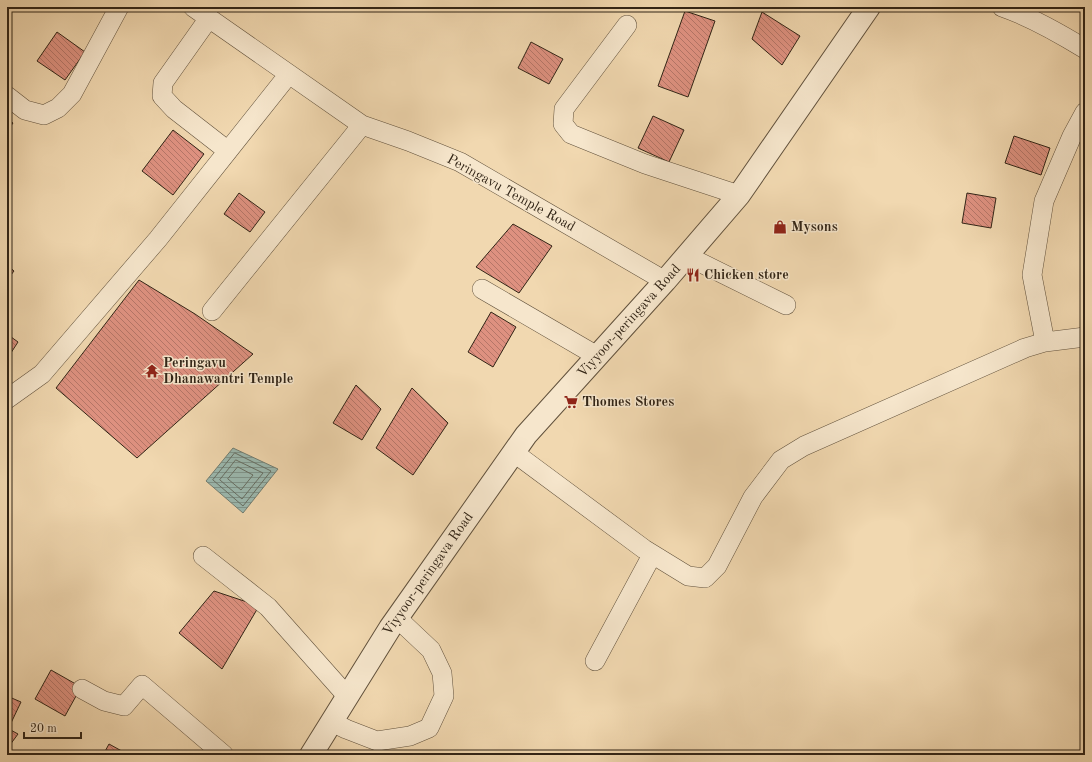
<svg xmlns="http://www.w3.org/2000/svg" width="1092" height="762" viewBox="0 0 1092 762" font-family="'Old Standard TT',serif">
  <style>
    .water { fill: url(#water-rules); stroke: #717d72 }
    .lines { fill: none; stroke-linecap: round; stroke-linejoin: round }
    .shore { stroke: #666e63; stroke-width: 1 }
    .building { fill: url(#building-back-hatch); stroke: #312416 }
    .minor-casing { stroke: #61513c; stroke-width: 20 }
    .tertiary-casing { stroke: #61513c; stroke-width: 24 }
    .minor { stroke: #f6e6cc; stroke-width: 19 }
    .tertiary { stroke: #f6e6cc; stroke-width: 22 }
    .labels { text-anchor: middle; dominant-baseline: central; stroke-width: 3; stroke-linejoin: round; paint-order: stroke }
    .street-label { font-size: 14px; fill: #312416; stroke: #f6e6cc }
    .poi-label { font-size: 14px; font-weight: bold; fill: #312416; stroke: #f6e6cc; text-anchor: start }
  </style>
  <defs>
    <pattern id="water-rules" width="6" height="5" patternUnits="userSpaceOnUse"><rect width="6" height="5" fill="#9bb9b0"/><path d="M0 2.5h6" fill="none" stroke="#7f968e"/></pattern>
    <pattern id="building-back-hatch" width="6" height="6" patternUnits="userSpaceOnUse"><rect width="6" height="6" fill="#de9180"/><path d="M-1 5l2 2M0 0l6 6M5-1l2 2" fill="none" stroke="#b57668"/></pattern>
  </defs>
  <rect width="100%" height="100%" fill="#f1d8b0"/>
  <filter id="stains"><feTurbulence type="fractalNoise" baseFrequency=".005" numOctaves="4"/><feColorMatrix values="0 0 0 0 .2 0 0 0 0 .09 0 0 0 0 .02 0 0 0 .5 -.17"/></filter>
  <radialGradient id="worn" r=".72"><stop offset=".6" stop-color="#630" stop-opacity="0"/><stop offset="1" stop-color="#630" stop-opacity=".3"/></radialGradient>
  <path class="water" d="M 233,448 L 278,469 L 243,513 L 206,481 Z"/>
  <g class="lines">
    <path class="shore" d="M 235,453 L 271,471 L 243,506 L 213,480 Z
      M 236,460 L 263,473 L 242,499 L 220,480 Z
      M 238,467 L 253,475 L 241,490 L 228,479 Z"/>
  </g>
  <path class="building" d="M 685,11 L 715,21 L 688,97 L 658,86 Z
    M 762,12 L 800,36 L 782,65 L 752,39 Z
    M 57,32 L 85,52 L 65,80 L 37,61 Z
    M 531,42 L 563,59 L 549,84 L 518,68 Z
    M 653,116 L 684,130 L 669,162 L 638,148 Z
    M 7,119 L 13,123 L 7,131 Z
    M 173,130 L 204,154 L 173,195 L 142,171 Z
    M 1014,136 L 1050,148 L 1041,175 L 1005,163 Z
    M 239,193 L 265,212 L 250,232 L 224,214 Z
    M 967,193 L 996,198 L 991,228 L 962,223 Z
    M 513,224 L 552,246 L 519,293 L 476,267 Z
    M 7,265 L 14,271 L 7,280 Z
    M 139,280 L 195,314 L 253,354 L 137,458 L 56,388 Z
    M 491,312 L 516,327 L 493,367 L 468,352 Z
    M 7,334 L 18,342 L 7,359 Z
    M 356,385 L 381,409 L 362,440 L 333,423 Z
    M 412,388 L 448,423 L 413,475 L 376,448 Z
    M 214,591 L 259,606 L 222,669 L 179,633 Z
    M 51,670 L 81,687 L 65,716 L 35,699 Z
    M 7,696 L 21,702 L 11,723 L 7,721 Z
    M 7,728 L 18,734 L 7,749 Z
    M 109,744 L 129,755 L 103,755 Z"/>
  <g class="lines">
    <g class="minor-casing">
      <path id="minor" d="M 193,7 L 362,125 L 408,141 L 460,162 L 665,281
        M 1002,7 C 1031,17 1059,33 1085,49
        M 209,18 L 163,83 L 162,96 L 174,109 L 228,151
        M 627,25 L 564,109 L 563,124 L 571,134 L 645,164 L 739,195
        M 7,96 L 25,110 L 44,115 L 58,108 L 72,94 L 119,7
        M 687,256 L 786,305
        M 482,289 L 597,356
        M 212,311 L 362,125
        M 1045,342 L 1032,275 L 1044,201 L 1072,136 L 1085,112
        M 7,399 L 42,374 L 158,239 L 289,74
        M 513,452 L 644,549 L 688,576 L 705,578 L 717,566 L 753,497 L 781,460 L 804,446 L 1025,348 L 1045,342 L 1085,337
        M 203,556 L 268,607 L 347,696
        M 595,661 L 652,555
        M 82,689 L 104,701 L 124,706 L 142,685 L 224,755
        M 332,722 L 346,729 L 377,741 L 410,736 L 429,728 L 444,696 L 442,673 L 431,650 L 397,618"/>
    </g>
    <g class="tertiary-casing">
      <path id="tertiary" d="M 311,755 L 390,628 L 526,435 L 665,281 L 739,195 L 869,7"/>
    </g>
    <use href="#minor" class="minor"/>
    <use href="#tertiary" class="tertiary"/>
  </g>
  <defs>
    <g id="shop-bare" transform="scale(1.08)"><path d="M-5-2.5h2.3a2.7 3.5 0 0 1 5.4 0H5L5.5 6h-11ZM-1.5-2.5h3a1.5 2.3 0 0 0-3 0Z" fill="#8f2418" stroke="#f6e6cc" stroke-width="2.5" paint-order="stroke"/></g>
    <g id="restaurant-bare" transform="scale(1.08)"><path d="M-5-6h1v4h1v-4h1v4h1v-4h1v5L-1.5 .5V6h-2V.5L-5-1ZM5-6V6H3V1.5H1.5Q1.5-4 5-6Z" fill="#8f2418" stroke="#f6e6cc" stroke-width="2.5" paint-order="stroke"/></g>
    <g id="temple-bare" transform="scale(1.08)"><path d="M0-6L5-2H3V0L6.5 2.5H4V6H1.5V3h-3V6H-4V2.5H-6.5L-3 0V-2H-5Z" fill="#8f2418" stroke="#f6e6cc" stroke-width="2.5" paint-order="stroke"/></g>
    <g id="supermarket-bare" transform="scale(1.08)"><path d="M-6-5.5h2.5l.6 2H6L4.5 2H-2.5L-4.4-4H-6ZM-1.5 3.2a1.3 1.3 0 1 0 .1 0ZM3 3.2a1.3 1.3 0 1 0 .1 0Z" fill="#8f2418" stroke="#f6e6cc" stroke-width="2.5" paint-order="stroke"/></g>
  </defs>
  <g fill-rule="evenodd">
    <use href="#shop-bare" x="780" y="227"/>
    <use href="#restaurant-bare" x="693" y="275"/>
    <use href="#temple-bare" x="152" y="371"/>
    <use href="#supermarket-bare" x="571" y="402"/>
  </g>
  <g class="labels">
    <g class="street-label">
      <text transform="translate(511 193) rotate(29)">Peringavu Temple Road</text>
      <text transform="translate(629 321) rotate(-48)">Viyyoor-peringava Road</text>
      <text transform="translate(428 574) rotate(-55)">Viyyoor-peringava Road</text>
    </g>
    <g class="poi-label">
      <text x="791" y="227">Mysons</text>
      <text x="704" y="275">Chicken store</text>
      <text x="163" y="363">Peringavu<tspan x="163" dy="16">Dhanawantri Temple</tspan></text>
      <text x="582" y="402">Thomes Stores</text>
    </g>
  </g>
  <rect width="1092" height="762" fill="none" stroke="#f1d8b0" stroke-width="24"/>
  <rect x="8" y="8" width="1076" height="746" fill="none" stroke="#312416" stroke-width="2"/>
  <rect x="12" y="12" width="1068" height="738" fill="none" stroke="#312416"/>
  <path d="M24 732v6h57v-6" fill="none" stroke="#312416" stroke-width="2"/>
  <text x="30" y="732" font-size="12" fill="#312416" stroke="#f6e6cc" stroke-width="3" paint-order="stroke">20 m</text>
  <rect width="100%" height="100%" filter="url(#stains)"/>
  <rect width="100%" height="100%" fill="url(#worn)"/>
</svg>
